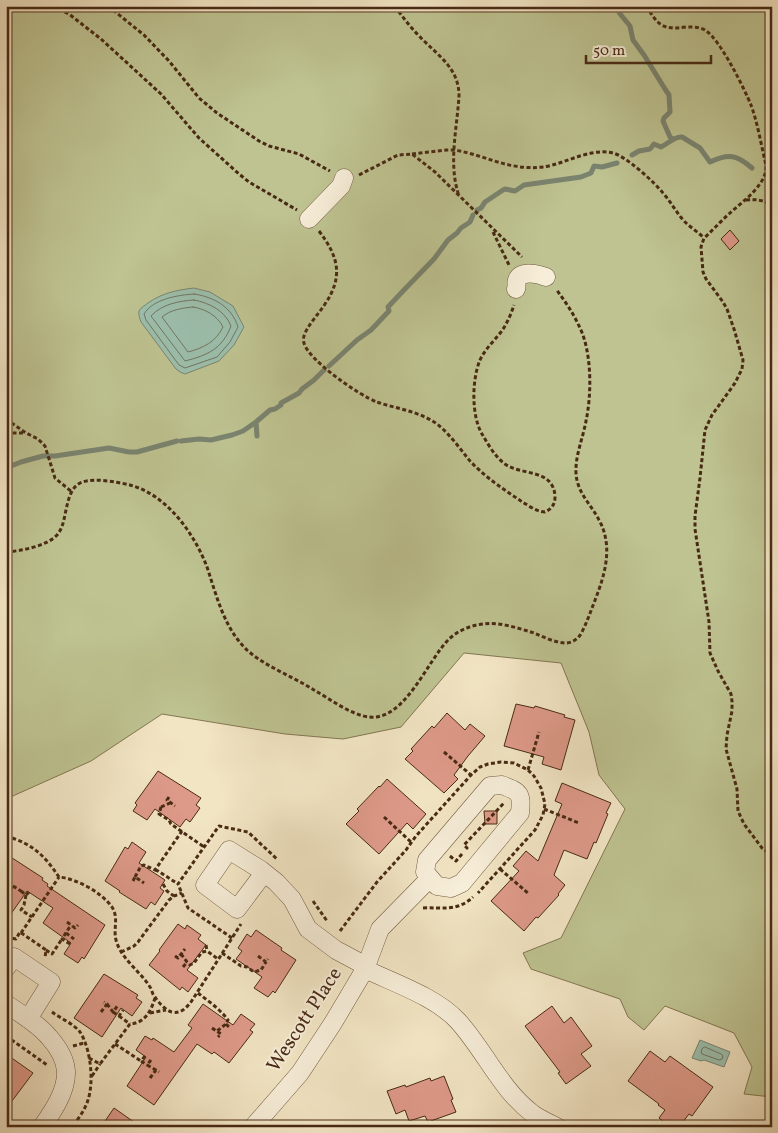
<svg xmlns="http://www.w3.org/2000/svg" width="778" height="1133" viewBox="0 0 778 1133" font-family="Vollkorn,serif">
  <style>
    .green { fill: #bec391; stroke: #837652 }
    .water { fill: #9cc0ae; stroke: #7a8470 }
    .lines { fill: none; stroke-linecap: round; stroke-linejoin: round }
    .shore { stroke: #727561; stroke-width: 1 }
    .stream { stroke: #7a8470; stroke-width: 5 }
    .building { fill: #de9a89; stroke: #482a14 }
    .minor-casing { stroke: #725940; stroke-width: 19 }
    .path { stroke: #482a14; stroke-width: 3; stroke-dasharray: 4 2.5; stroke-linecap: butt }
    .minor { stroke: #f7eed9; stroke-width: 18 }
    .labels { text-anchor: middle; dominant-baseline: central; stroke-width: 4; stroke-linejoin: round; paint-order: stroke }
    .street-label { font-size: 20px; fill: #482a14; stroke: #f7eed9 }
  </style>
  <rect width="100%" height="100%" fill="#f2e5c4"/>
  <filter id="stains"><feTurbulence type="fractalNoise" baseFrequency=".004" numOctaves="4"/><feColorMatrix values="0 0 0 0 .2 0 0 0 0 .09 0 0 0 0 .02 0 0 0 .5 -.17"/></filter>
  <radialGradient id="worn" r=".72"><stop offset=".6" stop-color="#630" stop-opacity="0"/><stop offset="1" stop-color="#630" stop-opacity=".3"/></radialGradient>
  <path class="green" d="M 6,6 L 772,6 L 772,1097 L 744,1094 L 752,1067 L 734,1033 L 665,1006 L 644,1030 L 628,1017 L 620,999 L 531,969 L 523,953 L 561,938 L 625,809 L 599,775 L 589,732 L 561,663 L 464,653 L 401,727 L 343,739 L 285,734 L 162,714 L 91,761 L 6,799 Z"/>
  <path class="water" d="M 194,288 L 210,292 L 233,306 L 244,327 L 234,345 L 219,361 L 185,374 L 180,372 L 176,369 L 141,322 C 140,319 138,314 139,311 C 141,307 146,305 148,303 C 162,293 177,290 194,288 Z
    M 700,1040 L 730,1052 L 724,1067 L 704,1060 L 701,1061 L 692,1058 Z"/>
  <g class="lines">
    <path class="shore" d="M 194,294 C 214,297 232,307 238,327 L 230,342 L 217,357 L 185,368 L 179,365 L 146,320 L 144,314 C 153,299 178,295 194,294 Z
      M 194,300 C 210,303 225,311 231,326 C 222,349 208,355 185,361 L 151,316 C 162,304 179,301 194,300 Z
      M 193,307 C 205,309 217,315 223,327 C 216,342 203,348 188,352 L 162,317 C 170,310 182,308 193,307 Z
      M 705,1047 L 721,1054 L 723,1056 L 722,1059 L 719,1060 L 702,1054 L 701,1052 L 702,1049 Z"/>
    <path class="stream" d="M 615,6 L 621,15 L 630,26 L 633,40 L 644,55 L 665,89 L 669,95 L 670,112 L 664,118 L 663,121 L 670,137 L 673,139
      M 632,155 L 639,151 L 650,149 L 654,144 L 661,147 C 668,144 674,136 682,137 L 700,148 L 710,162 C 729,153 737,155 752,168
      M 477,210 L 481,208 L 485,202 L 503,190 L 505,189 L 515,191 L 524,185 L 581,177 L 591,173 L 594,166 L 602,167 L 617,163
      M 329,366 L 357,340 L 371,330 L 389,311 L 388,307 L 403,291 L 434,259 L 448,240 L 457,233 L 461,228 L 470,222 L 473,215
      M 256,422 L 257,436
      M 181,441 L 199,439 L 211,440 L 232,435 L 243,431 L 256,422 L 270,410 L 275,409 L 281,405 L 281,403 L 299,393 L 302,389 L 314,380 L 324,370
      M 6,468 L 21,462 L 43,456 L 55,456 L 109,448 L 129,452 L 137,452 L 177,441"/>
  </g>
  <path class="building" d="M 730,230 L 739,241 L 730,250 L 721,239 Z
    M 516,704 L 534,708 L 535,706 L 565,715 L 564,717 L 575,720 L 561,770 L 542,764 L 544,757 L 504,746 Z
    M 447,713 L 465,730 L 470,724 L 485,736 L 468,756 L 454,775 L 458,779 L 444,793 L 405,759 L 413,751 L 411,749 L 432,726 L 434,728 Z
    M 158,771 L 201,798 L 196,805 L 200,808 L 190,822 L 186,819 L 180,827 L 155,809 L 147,820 L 133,811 L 137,805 L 135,803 Z
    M 387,779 L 426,814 L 413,829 L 407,823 L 379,854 L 346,824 L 359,811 L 357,809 L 379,786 L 380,787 Z
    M 562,783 L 611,803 L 606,813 L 608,814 L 596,843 L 594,842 L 587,859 L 564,850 L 554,875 L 565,885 L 558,894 L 559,895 L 538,918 L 536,917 L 524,931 L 491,901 L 519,871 L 513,866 L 526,851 L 538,861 L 562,804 L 555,801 Z
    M 484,811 L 497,811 L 497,824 L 485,824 Z
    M 132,842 L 146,852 L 139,863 L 165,880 L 160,888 L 164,891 L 155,905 L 151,902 L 146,909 L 119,892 L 120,891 L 105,881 L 125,847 L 128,849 Z
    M 6,854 L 43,878 L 42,880 L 48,884 L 47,886 L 105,925 L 84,959 L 82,957 L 78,963 L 64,954 L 71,943 L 43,923 L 53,908 L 27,891 L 6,921 Z
    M 178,924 L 185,929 L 187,925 L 201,935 L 198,939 L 206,945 L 187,970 L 198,978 L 188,992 L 182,987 L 180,990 L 149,965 L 160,951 L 159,950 Z
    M 256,930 L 282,948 L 281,950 L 296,960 L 275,993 L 273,991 L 268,997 L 254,988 L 262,977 L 236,959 L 242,951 L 238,948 L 247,934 L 251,937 Z
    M 104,974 L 138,995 L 136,998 L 142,1002 L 132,1016 L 121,1008 L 102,1037 L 74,1018 Z
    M 203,1004 L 233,1025 L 241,1014 L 255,1024 L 250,1030 L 253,1032 L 229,1063 L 214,1052 L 212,1054 L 197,1044 L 154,1105 L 127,1086 L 146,1057 L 136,1050 L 145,1036 L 152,1040 L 153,1038 L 174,1052 L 192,1028 L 188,1025 Z
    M 552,1006 L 564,1023 L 571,1017 L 592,1046 L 581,1054 L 591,1066 L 566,1084 L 558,1073 L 560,1072 L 525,1026 Z
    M 650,1051 L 665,1062 L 670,1056 L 713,1087 L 692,1116 L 689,1114 L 679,1127 L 670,1127 L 659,1118 L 665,1110 L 658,1105 L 659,1104 L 628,1081 Z
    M 6,1054 L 33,1073 L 6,1109 Z
    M 444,1076 L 453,1099 L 451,1100 L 456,1112 L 428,1122 L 425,1116 L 409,1121 L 405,1110 L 396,1114 L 387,1091 L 405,1085 L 406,1087 L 430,1078 L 431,1081 Z
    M 114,1108 L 141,1127 L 101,1127 Z"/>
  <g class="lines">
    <g class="minor-casing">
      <path id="minor" d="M 309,219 L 341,186 L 344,178
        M 516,289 C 517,286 516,283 517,280 C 521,270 539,274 546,277
        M 502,785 C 520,792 522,793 520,813 L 462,883 L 451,888 L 437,886 L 425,872 L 427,860 L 490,786 Z
        M 264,873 L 237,909 L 205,885 L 229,850 L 261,870 L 276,882 L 292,899 L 308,929 L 336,950 L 366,966
        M 6,968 L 14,957 L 51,982 L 28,1019
        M 365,969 C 394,983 436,997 458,1021 C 485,1051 501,1090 533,1114 C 540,1119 549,1123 557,1127
        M 6,1004 C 20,1013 38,1024 49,1037 C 57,1046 65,1058 66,1071 C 67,1091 53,1111 42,1127
        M 253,1127 L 300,1073 L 333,1023 L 365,969 L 380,929 L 430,878"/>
    </g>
    <path class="path" d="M 53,6 L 69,14 L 101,39 L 161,94 L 199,138 L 239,174 L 249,182 L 297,210
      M 108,6 L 144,35 L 169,61 L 199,98 L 217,113 L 259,141 L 269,146 L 299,154 L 330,171
      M 395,6 C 403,18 412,29 422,39 C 440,57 459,69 459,96 C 457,129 448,164 459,196
      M 646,6 C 659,26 662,30 686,27 C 693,27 700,27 705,30 C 720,39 744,88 751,105 C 758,124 761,145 766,165 C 768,184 742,202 730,213 C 721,221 713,230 704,238 L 701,247 L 703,272 L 706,279 L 723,302 L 727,309 L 734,329 L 743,360 L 742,369 L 735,383 L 712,415 L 705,430 L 700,478 L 695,516 L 695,529 L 709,622 L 710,653 L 718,671 L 731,694 L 732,701 L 732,711 L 727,735 L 726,749 L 737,789 L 738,811 L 744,824 L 762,848 L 772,855
      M 412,154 L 447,150 L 454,150 C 486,155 508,171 543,167 C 566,164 598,143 620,156 C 633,163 654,182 663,193 C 671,202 676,212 684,221 C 690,227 698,232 704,238
      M 359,175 L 398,155 L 412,154 L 435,172 L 522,257
      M 746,200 C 756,199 763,200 772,205
      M 319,231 C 338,256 344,276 325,304 C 320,312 314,318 309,326 C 306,331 302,337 304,343 C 308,360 360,396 377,402 C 397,409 419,411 437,424 C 450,434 460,449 470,461 C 485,477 503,489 521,501 C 528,505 536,512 545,512 C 551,509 555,505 555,497 C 554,468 521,476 505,464 C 495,457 488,444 482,434 C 471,415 472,379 480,360 C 485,349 494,341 501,332 C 507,324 511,314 514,305
      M 493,232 L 509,265
      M 6,419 L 26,433 L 38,439 L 45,446 L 55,478 L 72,492
      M 6,433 L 25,433
      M 6,552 C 21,551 47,546 57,535 C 63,528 64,519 66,510 C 68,501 70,491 77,485 C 88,476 117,482 130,485 C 167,495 194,533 207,567 C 217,597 224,628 247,650 C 266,667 292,676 314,690 C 330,699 351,715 369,717 C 405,721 427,661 449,639 C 459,630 471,625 484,624 C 500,622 518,628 534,633 C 544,637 555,643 567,643 C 574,642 579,638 582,632 C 586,624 589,616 592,608 C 603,580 615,549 599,520 C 591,504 577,493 576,473 C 575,456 583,438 586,421 C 592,393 592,349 578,324 C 572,311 564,300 556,289
      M 444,752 L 471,775
      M 528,770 L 539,732
      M 169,797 L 167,800 L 175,806
      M 161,807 L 159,814 L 169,820 L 171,824 L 204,847
      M 161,807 L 170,803
      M 544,809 L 579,823
      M 384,817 L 411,842
      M 6,836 C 33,844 44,855 59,877 C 77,879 101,892 112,907 C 119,918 113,929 116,940 C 121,959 140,971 150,987 C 152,990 152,994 155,997 C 158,1002 166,1011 172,1012 C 181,1014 186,1008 191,1002 L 241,924
      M 466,849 L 467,848 L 464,845 L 504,803
      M 450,856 L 456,861 L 462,854
      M 500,869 L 529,894
      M 155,870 L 158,871 L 178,884
      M 135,877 L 141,866 L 144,865 L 155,870 L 182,831
      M 133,881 L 135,877 L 144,883
      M 163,884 L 167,891 L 174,896
      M 13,886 L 21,891 L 23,888
      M 21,891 L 26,895 L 29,892
      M 7,895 L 13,886 L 9,884
      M 26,895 L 24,905 L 21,910 L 32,917
      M 313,901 L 327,921
      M 423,908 C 442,907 457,912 473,897
      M 67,922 L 75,928 L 78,925
      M 340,931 L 377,882 L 406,850 L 416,836 L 471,775 L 480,767 L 488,764 L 501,762 L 514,763 L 528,770 L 534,776 L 541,788 L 545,804 L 543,815 L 535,830 L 478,893
      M 21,933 L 59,877
      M 66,933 L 74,939
      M 6,937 L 16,939 L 20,932 L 46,950 L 45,958
      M 232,938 L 188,908 L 178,884 L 219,826 L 248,832 L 278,860
      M 70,944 L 62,939 L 71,925
      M 206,945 L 207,951
      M 46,950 L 52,954 L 62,939
      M 121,952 L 134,946 L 138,942 L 169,900 L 174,896 L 182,893
      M 222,953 L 241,966 L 247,967 L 254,972 L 261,970 L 266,962
      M 181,954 L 187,962 L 190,965 L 194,963 L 202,952 L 207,951 L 218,959
      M 175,956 L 178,958 L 185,949
      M 258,956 L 266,962 L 268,959
      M 183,967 L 187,962
      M 198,993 C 208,1001 220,1009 228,1020 L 226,1024 L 217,1031
      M 107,1004 L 113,1012 L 118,1005
      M 52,1012 C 60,1018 74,1024 80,1032 C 91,1049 94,1082 88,1100 C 85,1110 78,1119 72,1127
      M 101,1012 L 107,1004 L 104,1002
      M 113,1012 L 119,1016 L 123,1010
      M 150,1013 L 166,1010
      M 119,1016 L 130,1024
      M 226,1024 L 230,1028
      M 212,1028 L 221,1034 L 218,1037
      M 6,1036 L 47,1065
      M 115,1044 L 141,1061
      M 73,1046 L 84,1043
      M 145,1056 L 141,1061 L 147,1065
      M 89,1058 L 100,1064 L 130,1024 C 145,1023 151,1011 155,998
      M 151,1060 L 147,1065 L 156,1070
      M 92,1076 L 100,1064
      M 150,1078 L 156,1070 L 159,1072"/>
    <use href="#minor" class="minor"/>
  </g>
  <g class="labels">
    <g class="street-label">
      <text transform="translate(305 1020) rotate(-57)">Wescott Place</text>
    </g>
  </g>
  <rect width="778" height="1133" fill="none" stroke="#f2e5c4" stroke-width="25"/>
  <rect x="8" y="8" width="763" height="1118" fill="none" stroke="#482a14" stroke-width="2.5"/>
  <rect x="12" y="12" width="753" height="1108" fill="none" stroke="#482a14"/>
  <path d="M586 55v8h125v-8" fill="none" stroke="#482a14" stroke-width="2.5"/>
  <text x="593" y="55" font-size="15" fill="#482a14" stroke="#f7eed9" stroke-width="4" paint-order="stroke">50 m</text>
  <rect width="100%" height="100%" filter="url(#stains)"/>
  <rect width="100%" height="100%" fill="url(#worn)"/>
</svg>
